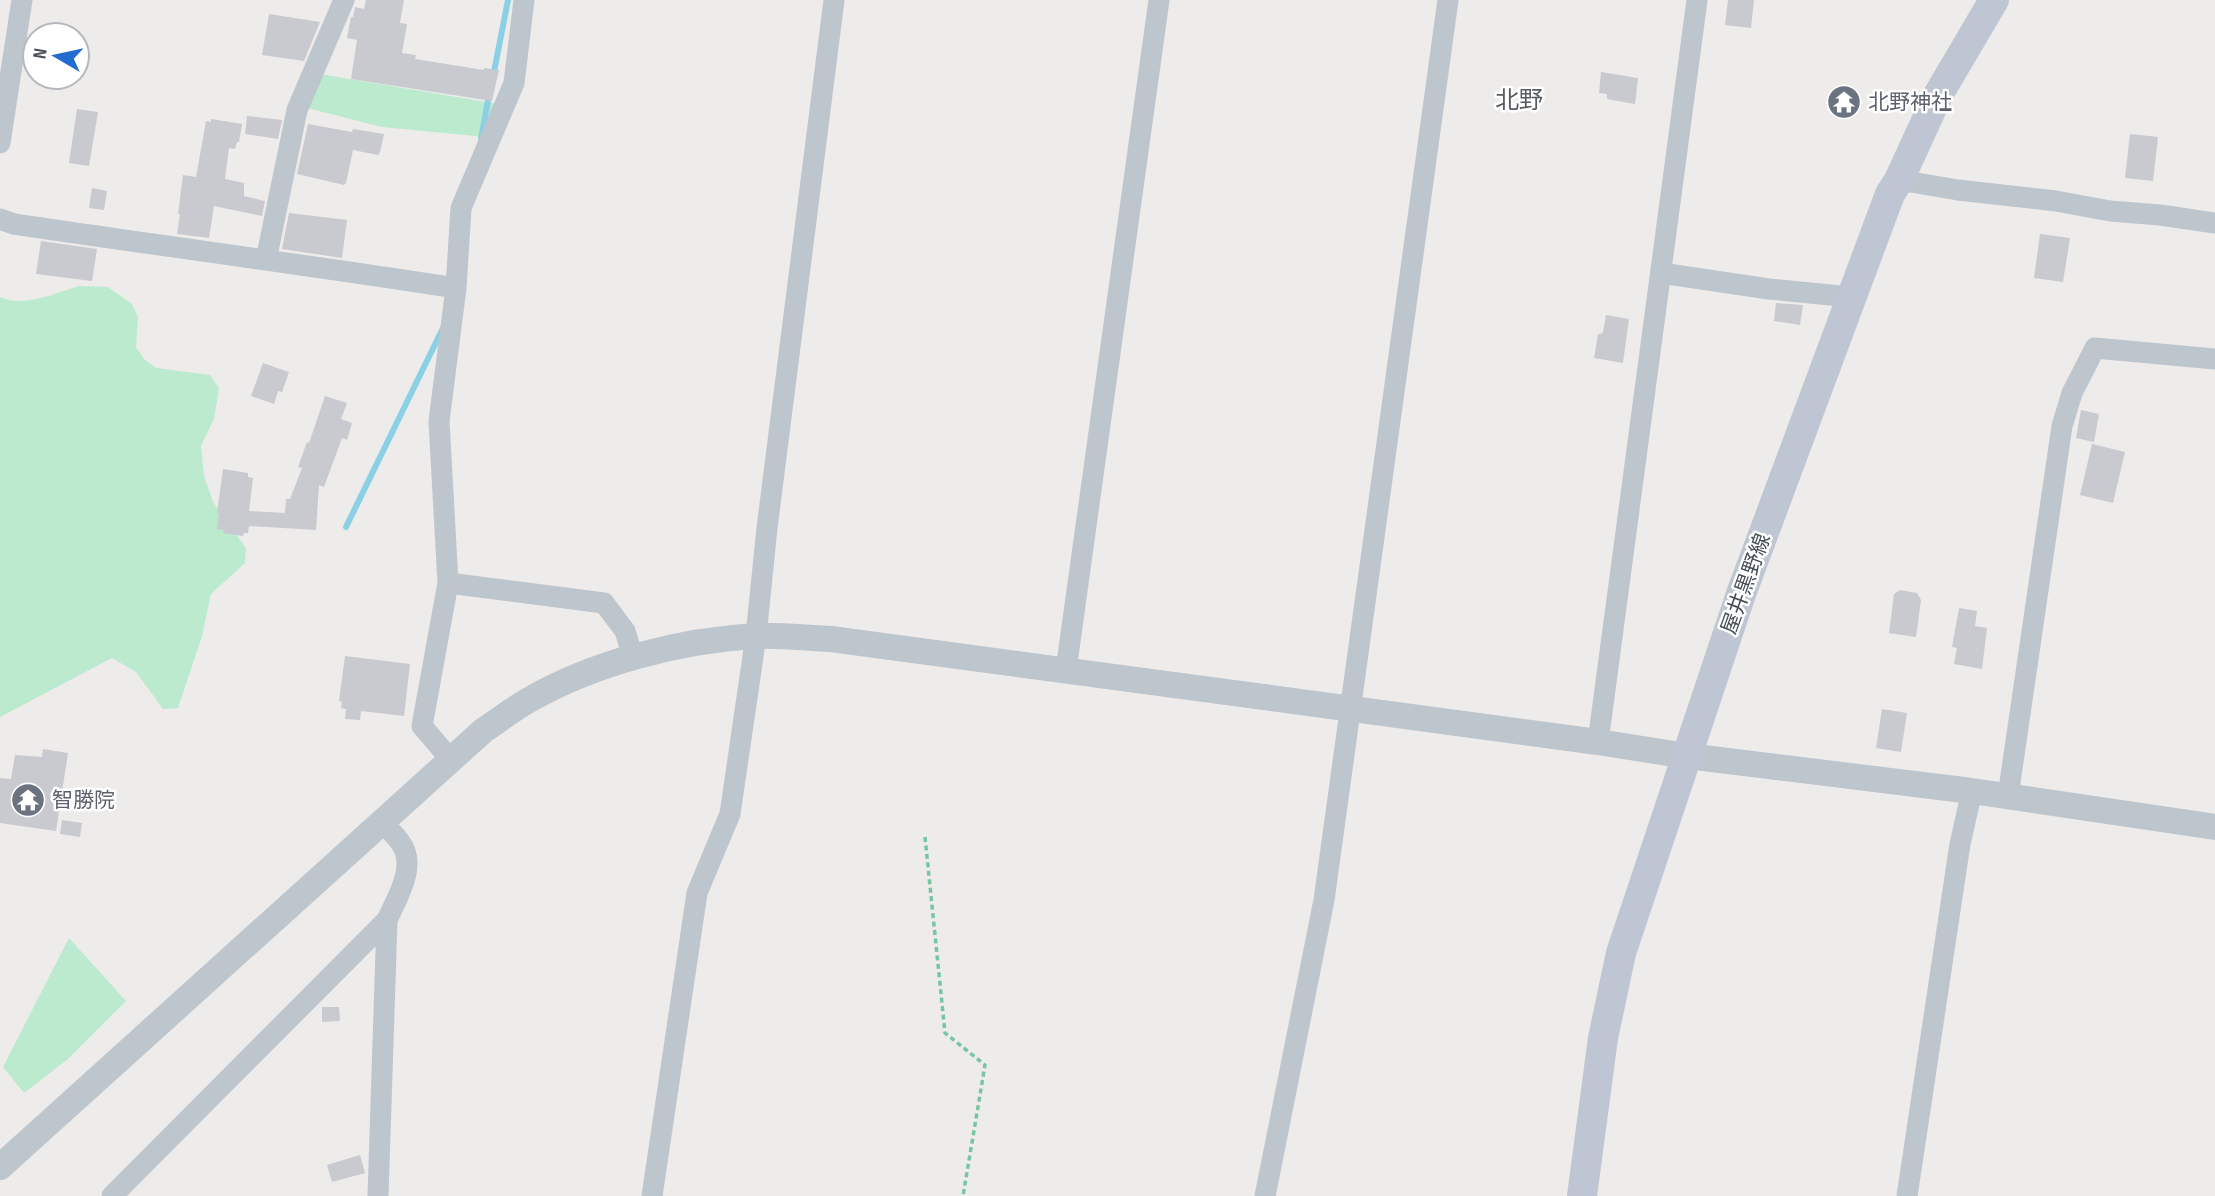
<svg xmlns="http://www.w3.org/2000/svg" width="2215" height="1196" viewBox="0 0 2215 1196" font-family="'Sofia Sans Condensed','Noto Sans JP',sans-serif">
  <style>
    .green { fill: #bbeace }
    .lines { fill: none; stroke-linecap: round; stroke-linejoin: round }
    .stream { stroke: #8bd0e5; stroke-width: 6 }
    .building { fill: #c8cad0 }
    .path { stroke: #76c6a0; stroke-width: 3.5; stroke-dasharray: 5 3.5; stroke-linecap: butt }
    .minor { stroke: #bdc5cd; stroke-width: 21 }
    .tertiary { stroke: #bdc5cd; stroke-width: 26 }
    .secondary { stroke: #bdc6d2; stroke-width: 30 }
    .labels { text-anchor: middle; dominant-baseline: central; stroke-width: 5; stroke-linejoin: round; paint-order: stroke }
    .worship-label { font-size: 21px; fill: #5b616d; stroke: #fff; text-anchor: start }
    .street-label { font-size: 21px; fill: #454e57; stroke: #fff }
    .quarter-label { font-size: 24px; fill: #595c60; stroke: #fff }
  </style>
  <rect width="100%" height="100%" fill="#eeebeb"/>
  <path class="green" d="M 320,74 L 498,104 L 485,137 L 382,127 L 307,108 Z
    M 79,286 L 108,287 L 132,304 L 138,317 L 136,347 L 144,359 L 156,368 L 210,375 L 219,388 L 214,419 L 201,446 L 204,476 L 213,502 L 246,548 L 245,563 L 211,594 L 202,636 L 178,708 L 163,709 L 136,672 L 112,658 L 0,717 L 0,297 C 24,308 55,293 79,286 Z
    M 69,938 L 126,1001 L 68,1059 L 24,1093 L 3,1067 Z"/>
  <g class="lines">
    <path class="stream" d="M 493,77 L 508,0
      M 481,139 L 489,95
      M 346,527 L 443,328"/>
  </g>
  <path class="building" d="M 366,0 L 404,0 L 400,23 L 407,24 L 402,53 L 416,55 L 415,59 L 484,70 L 484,68 L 499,70 L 492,101 L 351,79 L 357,40 L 347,38 L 351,17 L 353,17 L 355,7 L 364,9 Z
    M 1728,0 L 1754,0 L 1751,28 L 1725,25 Z
    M 269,14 L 320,22 L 304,61 L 262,55 Z
    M 1601,72 L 1638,78 L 1635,104 L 1607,99 L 1607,94 L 1599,93 Z
    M 77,109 L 98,112 L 89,166 L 69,163 Z
    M 247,116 L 282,120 L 278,139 L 245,134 Z
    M 211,119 L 242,124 L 239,142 L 237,142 L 235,149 L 229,148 L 225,179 L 244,183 L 244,196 L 265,201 L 262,216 L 214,206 L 209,238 L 177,234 L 180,214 L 178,214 L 183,175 L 196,177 L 206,121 L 211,122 Z
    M 308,124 L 352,132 L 353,129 L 384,134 L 380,152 L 378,155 L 353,150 L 346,183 L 344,185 L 297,174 Z
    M 2130,134 L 2158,137 L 2153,181 L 2125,178 Z
    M 92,188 L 107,191 L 104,210 L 89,208 Z
    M 289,213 L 347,220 L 342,258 L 282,249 Z
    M 2040,234 L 2070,238 L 2063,282 L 2034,278 Z
    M 41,241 L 97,249 L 92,281 L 36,274 Z
    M 1776,303 L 1803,305 L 1800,325 L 1774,321 Z
    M 1606,315 L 1629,319 L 1623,363 L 1594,358 L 1598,334 L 1601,334 L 1603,332 Z
    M 263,363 L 289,372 L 282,392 L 278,391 L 274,404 L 251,396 Z
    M 325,396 L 347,403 L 341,419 L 352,423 L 347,440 L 342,438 L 324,487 L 319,485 L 316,530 L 249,526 L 248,533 L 244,533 L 243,536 L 223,533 L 224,530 L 217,529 L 219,513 L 217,513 L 223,469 L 248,473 L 248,477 L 253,478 L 249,511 L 285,513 L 286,499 L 290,499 L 302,468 L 298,467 L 307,442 L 309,443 Z
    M 2081,410 L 2099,414 L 2094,442 L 2076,438 Z
    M 2092,444 L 2125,452 L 2113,503 L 2080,495 Z
    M 1900,590 L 1917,593 L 1921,600 L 1916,637 L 1889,633 L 1894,594 Z
    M 1959,608 L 1977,611 L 1975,626 L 1987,628 L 1982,669 L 1954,664 L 1957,648 L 1952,647 Z
    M 345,656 L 410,664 L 404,716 L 361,711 L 360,720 L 345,719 L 346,709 L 341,708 L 342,702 L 339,701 Z
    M 1882,709 L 1907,713 L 1901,752 L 1876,748 Z
    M 43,749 L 68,753 L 56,831 L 0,823 L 0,778 L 11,779 L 15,755 L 42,757 Z
    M 62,820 L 82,823 L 80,837 L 60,834 Z
    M 322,1007 L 339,1007 L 340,1021 L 322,1022 Z
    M 360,1155 L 365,1173 L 332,1182 L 327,1165 Z"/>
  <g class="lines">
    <path class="path" d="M 925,837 L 945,1033 L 985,1065 L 963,1196"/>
    <path class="minor" d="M 0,143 L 22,0
      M 1899,180 L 1958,190 L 2056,201 L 2110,211 L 2160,215 L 2215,223
      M 0,219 L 14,224 C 161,246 309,265 456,288
      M 266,260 L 297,110 L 344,0
      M 1661,273 L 1769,289 L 1851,297
      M 448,583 L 439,421 L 456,288 L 461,208 L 514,83 L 524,0
      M 1066,670 L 1159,0
      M 1598,742 L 1697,0
      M 451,760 L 422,726 L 448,583 L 604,603 L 625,631 L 633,657
      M 2008,796 L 2062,426 L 2072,393 L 2095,348 L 2215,359
      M 112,1196 L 387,920 C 397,898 418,865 400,842 C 395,835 388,828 381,822
      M 378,1196 L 387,920
      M 652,1196 L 697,893 L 730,814 L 756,636 L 767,528 L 834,0
      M 1265,1196 L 1324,900 L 1448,0
      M 1907,1196 L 1960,844 L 1972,791"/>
    <path class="tertiary" d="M 0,1167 L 484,730 C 499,720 513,709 529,700 C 593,663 681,640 756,636 C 780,635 806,638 831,639 L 1598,742 L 1687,756 L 1972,791 L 2215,827"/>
    <path class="secondary" d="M 1582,1196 L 1603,1038 L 1621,953 L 1741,594 L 1890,194 L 1899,180 L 1938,95 L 1994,0"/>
  </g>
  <defs>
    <g id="temple-disc" transform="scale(1.75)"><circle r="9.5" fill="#6b7280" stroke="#fff"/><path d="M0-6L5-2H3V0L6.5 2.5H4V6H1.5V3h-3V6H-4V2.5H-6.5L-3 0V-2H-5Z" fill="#fff"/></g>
  </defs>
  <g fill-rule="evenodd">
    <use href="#temple-disc" x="1844" y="102"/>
    <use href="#temple-disc" x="28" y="800"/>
  </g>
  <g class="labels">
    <g class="worship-label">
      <text x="1868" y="102">北野神社</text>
      <text x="52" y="800">智勝院</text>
    </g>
    <g class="street-label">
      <text transform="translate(1746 584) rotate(-70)">屋井黒野線</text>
    </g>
    <g class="quarter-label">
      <text x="1519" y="100">北野</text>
    </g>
  </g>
  <g transform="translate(56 56) rotate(279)"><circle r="33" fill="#ffffff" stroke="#b5b8bc" stroke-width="2"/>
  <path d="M0-5L12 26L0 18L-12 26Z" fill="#246bcf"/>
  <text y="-10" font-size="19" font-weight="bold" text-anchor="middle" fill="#454e57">N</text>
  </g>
</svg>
